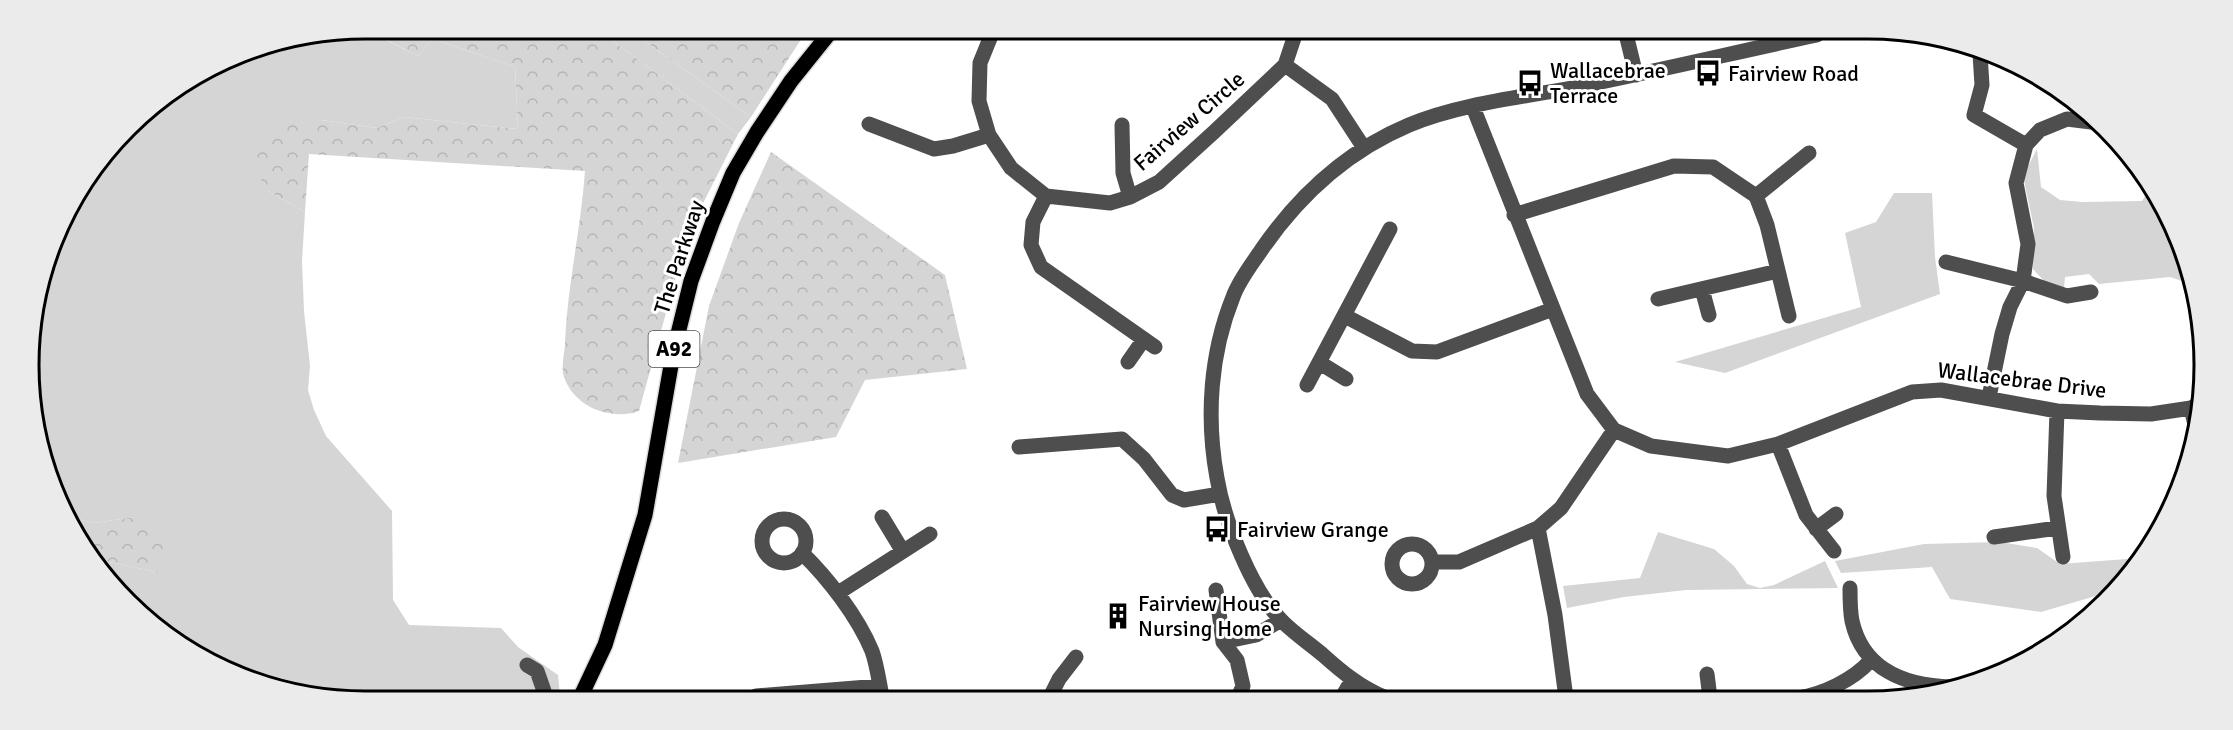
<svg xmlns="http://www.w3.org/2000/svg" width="2233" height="730" viewBox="0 0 2233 730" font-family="Signika,sans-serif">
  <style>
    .grass { fill: #d5d5d5 }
    .forest { fill: url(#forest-crowns) }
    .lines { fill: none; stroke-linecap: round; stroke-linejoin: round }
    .major-casing { stroke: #dbdbdb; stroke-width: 18 }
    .minor { stroke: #4e4e4e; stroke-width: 15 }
    .major { stroke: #000; stroke-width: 15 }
    .labels { text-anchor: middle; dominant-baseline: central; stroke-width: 6; stroke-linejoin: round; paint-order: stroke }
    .shield { fill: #fff; stroke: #4c4c4c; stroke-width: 1.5 }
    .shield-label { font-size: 21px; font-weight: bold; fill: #000 }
    .poi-label { font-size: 22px; fill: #000; stroke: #fff; text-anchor: start }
    .street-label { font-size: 22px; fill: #000; stroke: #fff }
    .rim { fill: none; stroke: #000; stroke-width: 3 }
  </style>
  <defs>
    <pattern id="forest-crowns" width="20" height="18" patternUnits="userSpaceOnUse" patternTransform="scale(1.5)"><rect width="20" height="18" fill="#d5d5d5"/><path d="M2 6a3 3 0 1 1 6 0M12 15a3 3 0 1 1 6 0" fill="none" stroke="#b5b5b5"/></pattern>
  </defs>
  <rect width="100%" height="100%" fill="#fff"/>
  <path class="grass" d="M 364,29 L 418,56 L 433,39 L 515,67 L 518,129 L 404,117 L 377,128 L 321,120 L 268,191 L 305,212 L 302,261 L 304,311 L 310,366 L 308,390 L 314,410 L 326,436 L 392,511 L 393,600 L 409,625 L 501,628 L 518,647 L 558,675 L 560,696 L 299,695 L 178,645 L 91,558 L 157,572 L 134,517 L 94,523 L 70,517 L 40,452 L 31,321 L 63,216 L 143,112 L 237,54 Z
    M 597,29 L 629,30 L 751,117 L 738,134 Z
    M 2037,149 L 2041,187 L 2060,200 L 2082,202 L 2142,201 L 2145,196 L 2155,195 L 2191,284 L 2170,277 L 2099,284 L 2089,274 L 2065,277 L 2064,288 L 2044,281 L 2033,269 L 2034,228 L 2023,176 Z
    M 1894,193 L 1932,193 L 1935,257 L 1940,294 L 1725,373 L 1675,362 L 1861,307 L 1845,233 L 1876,222 Z
    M 1658,532 L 1714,549 L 1734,566 L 1747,584 L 1760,588 L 1774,585 L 1825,561 L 1838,588 L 1686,590 L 1624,597 L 1567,608 L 1563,586 L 1640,578 Z
    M 2000,542 L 2037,548 L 2060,564 L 2127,559 L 2133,565 L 2106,593 L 2041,612 L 1950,599 L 1932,567 L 1841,573 L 1835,561 L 1924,544 Z"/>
  <path class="forest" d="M 365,29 L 597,29 L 738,134 L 688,233 L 639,411 C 611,421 574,407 564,377 C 561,368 564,354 565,345 C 567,286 581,229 585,171 L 309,154 L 305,212 L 268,191 L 245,152 L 277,123 L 321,120 L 377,128 L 404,117 L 518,129 L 515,67 L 433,39 L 418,56 Z
    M 629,30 L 807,30 L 751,117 Z
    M 771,152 L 945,275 L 967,369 L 865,380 L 836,437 L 678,463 L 709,306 L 739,223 Z
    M 70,517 L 94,523 L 134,517 L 165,541 L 157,572 L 91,558 L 85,552 Z"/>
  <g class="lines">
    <g class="major-casing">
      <path id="major" d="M 581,696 L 605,645 L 645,515 L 673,354 L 691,281 L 713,221 L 733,173 L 757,132 L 791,81 L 832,30"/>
    </g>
    <path class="minor" d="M 993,31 L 980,63 L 979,101 L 989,135 L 1011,168 L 1046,196 L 1110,203 L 1130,197 L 1159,182 L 1214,132 L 1285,65 L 1296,32
      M 1626,34 L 1636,75
      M 1980,54 L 1982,85 L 1974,115 L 2026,145
      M 1285,65 L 1332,99 L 1364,148
      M 1473,107 L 1587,394 L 1614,430 L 1651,446 L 1728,456 L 1778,444 L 1912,392 L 1941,390 L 2057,411 L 2100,413 L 2151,414 L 2191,408 L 2198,404
      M 869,124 L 934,149 L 953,146 L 989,135
      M 1122,125 L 1123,173 L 1130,197
      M 1046,196 L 1033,222 L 1031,245 L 1041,267 L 1155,347
      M 1756,196 L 1809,153
      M 1514,215 L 1674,166 L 1713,167 L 1756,196 L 1767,225 L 1789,316
      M 1946,262 L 2023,281 L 2067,296 L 2091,292
      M 1702,289 L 1709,315
      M 1658,299 L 1778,271
      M 1345,316 L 1412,351 L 1437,352 L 1553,309
      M 1128,362 L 1144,339
      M 1320,363 L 1346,379
      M 1307,385 L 1390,229
      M 1989,397 L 2002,334 L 2010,307 L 2023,281 L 2028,244 L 2016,183 L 2026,145 L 2040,130 L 2067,119 L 2091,122
      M 2191,408 L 2197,433
      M 2057,411 L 2054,496 L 2063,557
      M 1778,444 L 1806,515 L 1834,551
      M 1019,447 L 1122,439 L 1144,459 L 1172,495 L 1184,500 L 1220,494
      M 882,517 L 902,550
      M762 541a22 22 0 1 1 44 0a22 22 0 1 1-44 0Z
      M 1538,528 L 1555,615 L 1566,698
      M 1816,529 L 1836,514
      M 1994,537 L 2057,528
      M1392 564a20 20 0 1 1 40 0a20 20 0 1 1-40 0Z
      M 802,553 C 828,578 858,617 872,651 C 877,665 879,682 882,696
      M 1433,562 L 1459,562 L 1538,528 L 1561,508 L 1614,430
      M 1850,588 C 1850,599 1850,611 1852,621 C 1863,670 1906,686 1952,687
      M 1216,590 L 1223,642 L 1237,660 L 1243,686 L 1238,697
      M 838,593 L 930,534
      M 1223,642 L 1256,635 L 1281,620
      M 527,665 L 537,671 L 544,691 L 541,696
      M 1707,674 L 1710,698
      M 756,696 L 880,686
      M 1050,697 L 1059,679 L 1076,657
      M 1342,697 L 1352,680
      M 1384,697 C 1360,687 1342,672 1323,655 C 1310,644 1295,634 1283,622 C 1252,592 1224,520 1217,478 C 1206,418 1210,354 1233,297 C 1239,280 1252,264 1262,249 C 1300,194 1347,151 1409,125 C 1459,104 1523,97 1577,87 C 1657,71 1737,52 1817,35
      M 1798,698 C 1823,694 1853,680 1870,661"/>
    <use href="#major" class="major"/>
  </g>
  <defs>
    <g id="bus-bare" transform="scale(2.07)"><path d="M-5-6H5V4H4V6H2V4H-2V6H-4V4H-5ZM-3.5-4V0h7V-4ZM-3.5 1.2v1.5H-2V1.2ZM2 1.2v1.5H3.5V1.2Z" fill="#000" stroke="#fff" stroke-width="2.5" paint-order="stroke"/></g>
    <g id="building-bare" transform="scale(2.07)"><path d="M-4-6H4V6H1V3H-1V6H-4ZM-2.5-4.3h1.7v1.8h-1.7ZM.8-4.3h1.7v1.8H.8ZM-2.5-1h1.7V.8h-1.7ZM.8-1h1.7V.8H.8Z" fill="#000" stroke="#fff" stroke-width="2.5" paint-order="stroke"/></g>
  </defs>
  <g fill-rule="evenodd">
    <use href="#bus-bare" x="1708" y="73"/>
    <use href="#bus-bare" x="1530" y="83"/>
    <use href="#bus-bare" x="1217" y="529"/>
    <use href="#building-bare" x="1118" y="616"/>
  </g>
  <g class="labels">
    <rect class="shield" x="648.5" y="331" width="51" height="36" rx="4.5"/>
    <g class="shield-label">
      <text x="674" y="349">A92</text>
    </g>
    <g class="poi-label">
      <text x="1550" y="70">Wallacebrae<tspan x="1550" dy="25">Terrace</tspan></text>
      <text x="1728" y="73">Fairview Road</text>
      <text x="1237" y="529">Fairview Grange</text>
      <text x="1138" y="603">Fairview House<tspan x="1138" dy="25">Nursing Home</tspan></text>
    </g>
    <g class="street-label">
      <text transform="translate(1189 121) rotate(-41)">Fairview Circle</text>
      <text transform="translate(679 257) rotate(-72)">The Parkway</text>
      <text transform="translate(2022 380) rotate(7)">Wallacebrae Drive</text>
    </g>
  </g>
  <path d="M0 0H2233V730H0ZM365 39H1868A326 326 0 0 1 2194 365V365A326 326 0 0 1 1868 691H365A326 326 0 0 1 39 365V365A326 326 0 0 1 365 39Z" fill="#ebebeb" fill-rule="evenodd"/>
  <path class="rim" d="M365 39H1868A326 326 0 0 1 2194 365V365A326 326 0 0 1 1868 691H365A326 326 0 0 1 39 365V365A326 326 0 0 1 365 39Z"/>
</svg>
